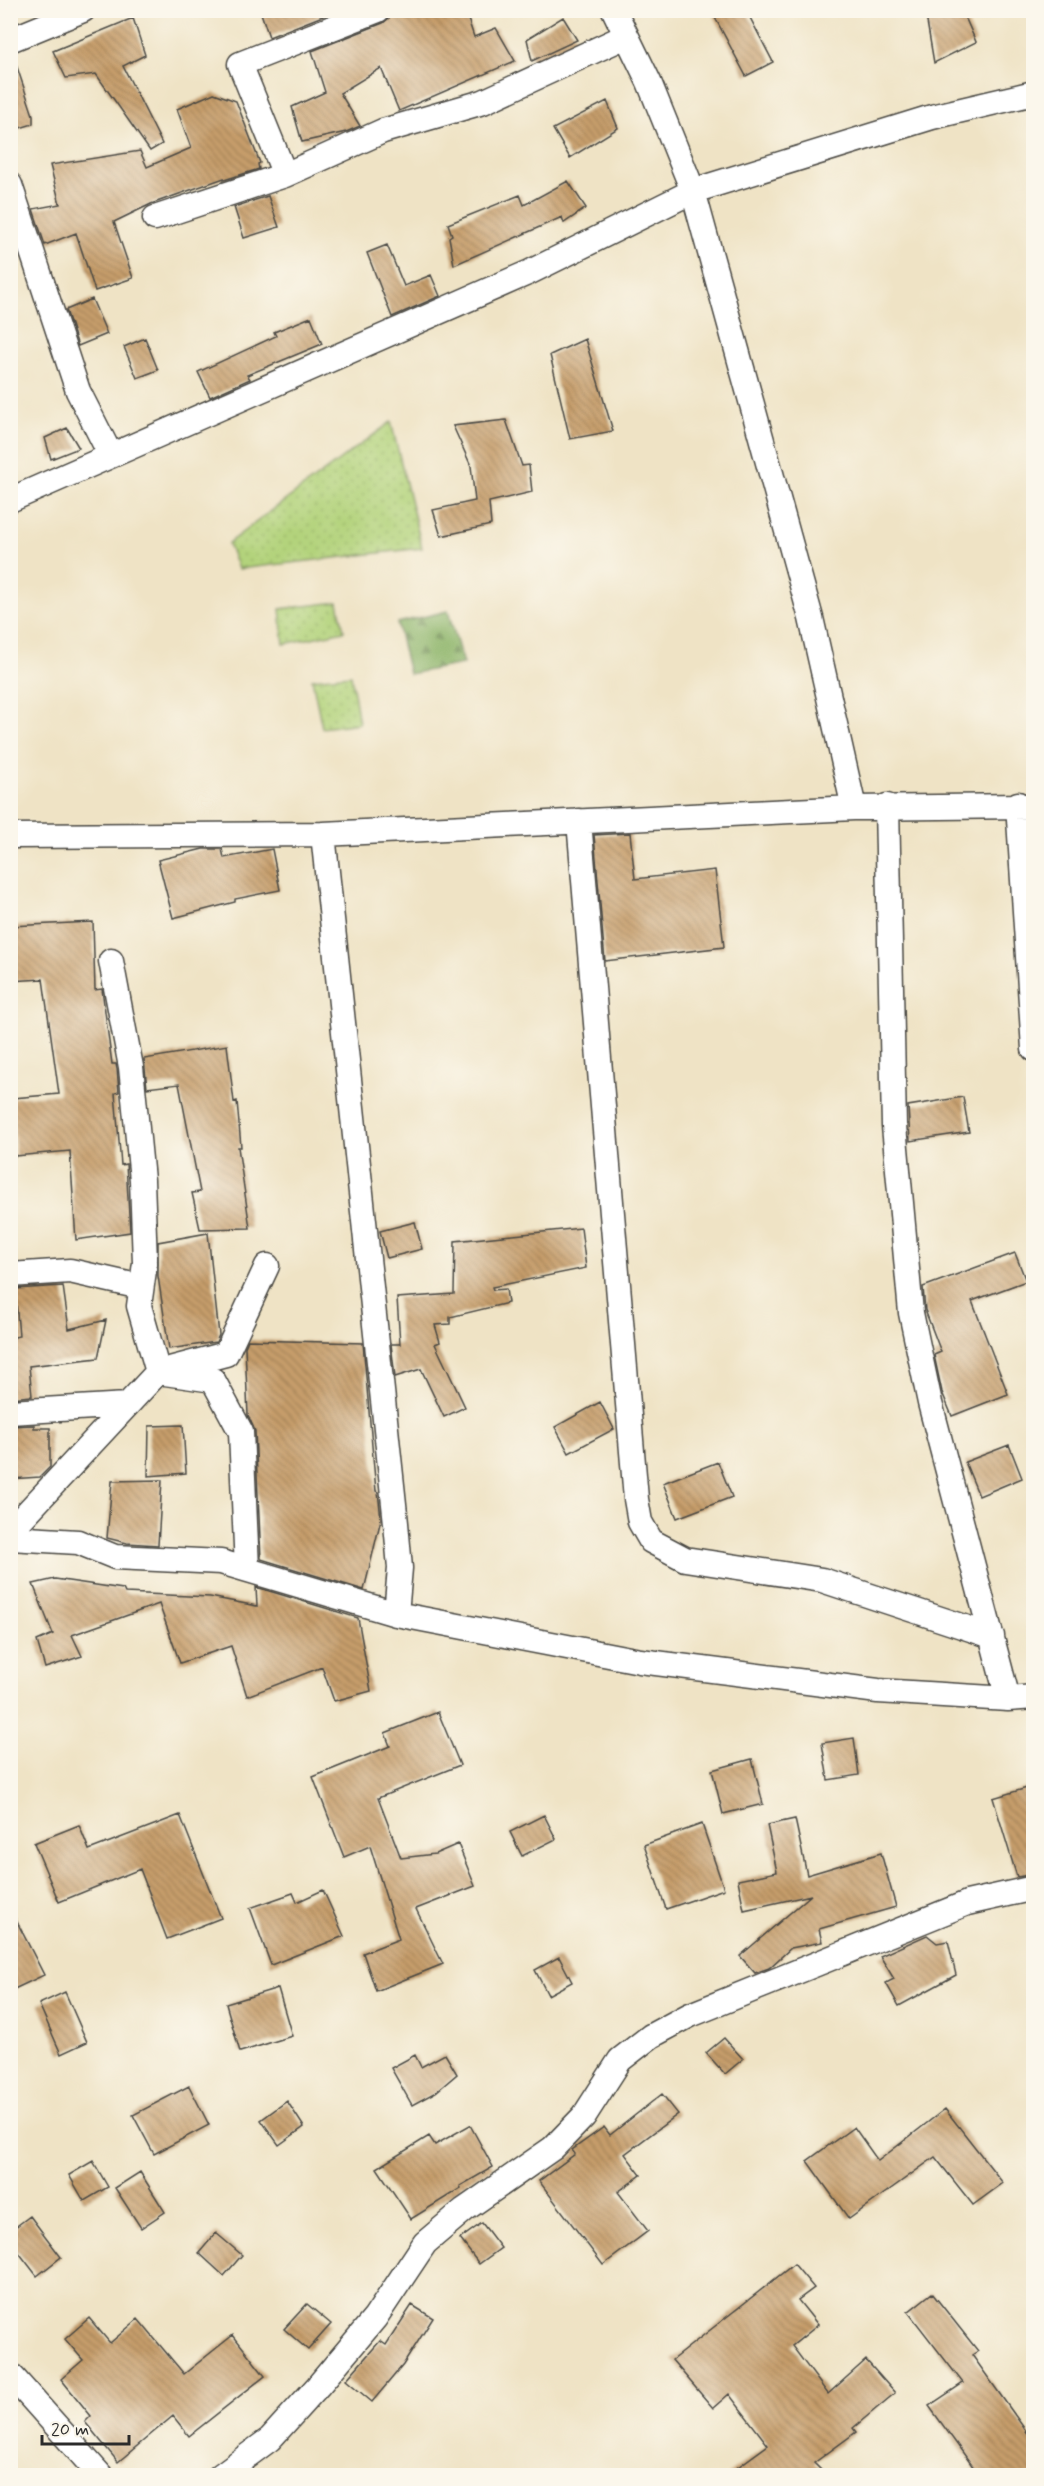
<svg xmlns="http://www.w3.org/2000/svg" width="1044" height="2486" viewBox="0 0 1044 2486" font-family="Mynerve,sans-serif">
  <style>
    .green { fill: url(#green-dots); stroke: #6f7f53; stroke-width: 1.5 }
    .forest { fill: url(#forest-firs); stroke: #5c704b; stroke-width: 1.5 }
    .building { fill: url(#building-back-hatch) }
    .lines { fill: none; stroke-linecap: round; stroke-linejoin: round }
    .minor-casing { stroke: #484742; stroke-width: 27 }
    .minor { stroke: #fff; stroke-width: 24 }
  </style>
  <defs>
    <pattern id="green-dots" width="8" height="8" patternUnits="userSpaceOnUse" patternTransform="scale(1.5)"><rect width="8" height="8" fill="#b3d37b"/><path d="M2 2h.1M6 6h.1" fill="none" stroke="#9ab56a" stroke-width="1.8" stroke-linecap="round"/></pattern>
    <pattern id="forest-firs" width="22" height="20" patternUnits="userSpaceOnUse" patternTransform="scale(1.5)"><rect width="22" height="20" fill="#8eb56b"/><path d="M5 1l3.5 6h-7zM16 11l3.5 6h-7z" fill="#749358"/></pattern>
    <pattern id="building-back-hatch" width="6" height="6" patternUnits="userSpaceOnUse" patternTransform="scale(1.5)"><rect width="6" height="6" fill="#c69d6a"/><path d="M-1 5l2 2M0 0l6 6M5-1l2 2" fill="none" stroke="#a18057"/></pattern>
  </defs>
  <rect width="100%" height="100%" fill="#fbf7ec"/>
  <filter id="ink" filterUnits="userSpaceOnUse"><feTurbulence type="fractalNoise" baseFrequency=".0167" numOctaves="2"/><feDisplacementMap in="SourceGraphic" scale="12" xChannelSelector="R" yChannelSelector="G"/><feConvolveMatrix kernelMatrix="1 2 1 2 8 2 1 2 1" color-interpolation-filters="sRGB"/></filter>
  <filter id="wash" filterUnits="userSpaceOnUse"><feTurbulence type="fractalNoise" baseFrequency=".008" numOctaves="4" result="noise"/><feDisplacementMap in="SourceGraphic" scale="24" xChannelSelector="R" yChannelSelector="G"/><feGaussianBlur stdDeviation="1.35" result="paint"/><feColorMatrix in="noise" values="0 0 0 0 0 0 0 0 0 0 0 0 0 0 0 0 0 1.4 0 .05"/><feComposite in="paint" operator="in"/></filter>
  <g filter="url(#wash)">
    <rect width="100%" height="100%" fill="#efe3c5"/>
    <path class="green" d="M 391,422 L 422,548 L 238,569 L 228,543 Z
      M 338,602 L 344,631 L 284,644 L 280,609 Z
      M 351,675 L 359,723 L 322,728 L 312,679 Z"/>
    <path class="forest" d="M 448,611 L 463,664 L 409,674 L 397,623 Z"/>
    <g id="blocks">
      <path class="building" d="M 260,10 L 338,10 L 269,37 Z
        M 392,10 L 465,10 L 474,37 L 496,28 L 515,61 L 399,111 L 381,68 L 340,93 L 360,126 L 346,132 L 302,142 L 292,107 L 325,92 L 312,51 L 383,23 L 389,18 Z
        M 711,10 L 746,10 L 773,62 L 746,76 Z
        M 925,10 L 962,10 L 976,42 L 934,63 Z
        M 563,17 L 577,40 L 532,61 L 527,39 Z
        M 133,18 L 145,55 L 123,66 L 162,144 L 150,151 L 96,74 L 66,78 L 53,51 Z
        M 10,61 L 15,61 L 33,115 L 33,124 L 10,131 Z
        M 214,93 L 236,101 L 260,163 L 258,164 L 259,169 L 224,180 L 224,178 L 151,204 L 114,222 L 133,278 L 95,291 L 76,233 L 45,245 L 33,209 L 60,204 L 50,165 L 140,151 L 147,167 L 191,148 L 177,109 Z
        M 607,101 L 618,128 L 570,158 L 553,129 Z
        M 568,181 L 586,208 L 564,223 L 562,217 L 454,265 L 449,237 L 452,235 L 448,224 L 520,195 L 524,205 Z
        M 268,196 L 279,227 L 244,238 L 234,207 Z
        M 387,245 L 404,286 L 431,275 L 440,296 L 392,317 L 367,253 Z
        M 92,299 L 107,334 L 78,346 L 66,310 Z
        M 311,317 L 322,344 L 247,375 L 250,379 L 210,397 L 198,372 L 276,336 L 274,332 Z
        M 145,338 L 158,370 L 137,378 L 124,347 Z
        M 585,339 L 613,431 L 570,439 L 550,355 Z
        M 506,420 L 522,466 L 529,465 L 532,492 L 489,502 L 491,525 L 441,536 L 433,510 L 475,501 L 471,466 L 453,426 Z
        M 67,428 L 79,448 L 51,459 L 45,438 Z
        M 630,833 L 635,879 L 715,870 L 724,947 L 605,961 L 594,835 Z
        M 203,849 L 222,849 L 224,858 L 272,849 L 280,890 L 235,899 L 235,902 L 173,918 L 158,860 Z
        M 93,922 L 95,990 L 102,989 L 112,1064 L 116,1064 L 117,1069 L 119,1092 L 115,1093 L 121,1165 L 126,1164 L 130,1232 L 76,1240 L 70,1151 L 15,1156 L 13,1098 L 59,1094 L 43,979 L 10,981 L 10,926 Z
        M 227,1045 L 234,1102 L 237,1101 L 241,1147 L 238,1147 L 250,1228 L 200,1229 L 192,1193 L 200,1192 L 179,1084 L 147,1088 L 144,1059 Z
        M 963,1097 L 969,1132 L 910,1141 L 908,1106 Z
        M 415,1222 L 422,1249 L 387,1258 L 380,1231 Z
        M 581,1228 L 586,1268 L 492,1287 L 493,1290 L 506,1289 L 508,1303 L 450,1317 L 450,1324 L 435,1325 L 440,1342 L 435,1344 L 465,1407 L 444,1417 L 421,1369 L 395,1377 L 391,1344 L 400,1344 L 397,1298 L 454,1294 L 455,1241 Z
        M 208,1233 L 219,1335 L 216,1342 L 169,1349 L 158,1276 L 158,1242 Z
        M 1015,1253 L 1026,1281 L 972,1301 L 1008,1394 L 952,1416 L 942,1392 L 934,1355 L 941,1352 L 925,1310 L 923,1287 Z
        M 63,1286 L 69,1329 L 106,1320 L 98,1358 L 29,1366 L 32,1396 L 10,1398 L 10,1338 L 19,1336 L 15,1289 Z
        M 248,1340 L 363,1343 L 376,1491 L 378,1492 L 381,1519 L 364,1590 L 261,1559 L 255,1431 L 248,1415 L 245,1347 Z
        M 600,1402 L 614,1429 L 569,1453 L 555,1427 Z
        M 34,1425 L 34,1428 L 50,1428 L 50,1467 L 40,1477 L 10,1479 L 10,1426 Z
        M 183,1425 L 186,1473 L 148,1476 L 149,1426 Z
        M 1009,1445 L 1022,1478 L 979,1496 L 965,1462 Z
        M 718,1462 L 732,1497 L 677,1518 L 663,1483 Z
        M 162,1480 L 158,1545 L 127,1543 L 107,1538 L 112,1481 Z
        M 55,1579 L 123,1589 L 125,1593 L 210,1597 L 257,1606 L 256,1587 L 358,1618 L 371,1691 L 334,1701 L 322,1667 L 247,1696 L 231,1646 L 180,1663 L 159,1604 L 72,1635 L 82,1656 L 45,1668 L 37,1641 L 53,1634 L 33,1584 Z
        M 438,1712 L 460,1765 L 378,1798 L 401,1858 L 435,1854 L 458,1844 L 475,1886 L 416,1909 L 443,1964 L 376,1991 L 363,1953 L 399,1939 L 370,1846 L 344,1857 L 313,1777 L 390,1746 L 385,1733 Z
        M 854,1738 L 859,1775 L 828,1780 L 822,1743 Z
        M 752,1759 L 763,1804 L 723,1814 L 712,1770 Z
        M 1027,1788 L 1034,1810 L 1034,1874 L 1017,1877 L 993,1798 Z
        M 180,1815 L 221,1918 L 167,1939 L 140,1869 L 59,1902 L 34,1843 L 79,1825 L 89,1850 Z
        M 544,1815 L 556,1839 L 522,1856 L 510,1832 Z
        M 795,1819 L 807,1875 L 881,1853 L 896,1907 L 819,1929 L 822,1942 L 791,1948 L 769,1968 L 755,1973 L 740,1956 L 811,1895 L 744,1910 L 738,1880 L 777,1872 L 767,1825 Z
        M 702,1824 L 724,1889 L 666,1909 L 644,1845 Z
        M 323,1890 L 344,1936 L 271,1965 L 250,1908 L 293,1893 L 297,1902 Z
        M 10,1908 L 44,1975 L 10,1991 Z
        M 927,1935 L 937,1943 L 948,1941 L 956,1975 L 899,2006 L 886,1983 L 894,1979 L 880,1956 Z
        M 559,1957 L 572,1982 L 548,1995 L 535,1970 Z
        M 278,1988 L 292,2036 L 240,2052 L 226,2004 Z
        M 65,1992 L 87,2042 L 61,2054 L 39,2004 Z
        M 724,2038 L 743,2059 L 725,2074 L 706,2053 Z
        M 445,2054 L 457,2074 L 436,2092 L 412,2105 L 391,2068 L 415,2055 L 421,2067 Z
        M 189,2086 L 209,2125 L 154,2154 L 133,2115 Z
        M 662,2094 L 678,2114 L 625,2154 L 641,2175 L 618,2192 L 648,2231 L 603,2265 L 539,2181 L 575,2154 L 572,2150 L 604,2127 L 610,2135 Z
        M 287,2101 L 304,2127 L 279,2145 L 261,2120 Z
        M 945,2109 L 1003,2183 L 973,2205 L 935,2157 L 849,2219 L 807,2161 L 854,2127 L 878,2161 Z
        M 470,2125 L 493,2167 L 460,2186 L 461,2188 L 411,2219 L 377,2168 L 429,2136 L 435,2145 Z
        M 93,2161 L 108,2187 L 84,2201 L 69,2175 Z
        M 140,2172 L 165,2212 L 141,2228 L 115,2188 Z
        M 30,2216 L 61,2257 L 37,2276 L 10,2241 L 10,2231 Z
        M 482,2223 L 501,2248 L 479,2264 L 460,2239 Z
        M 216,2233 L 242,2255 L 224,2276 L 199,2253 Z
        M 794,2264 L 814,2288 L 798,2300 L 818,2325 L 792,2346 L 828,2394 L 866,2360 L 895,2393 L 853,2428 L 856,2432 L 814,2463 L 826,2475 L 727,2475 L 768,2445 L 729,2394 L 713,2408 L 672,2360 Z
        M 932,2293 L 978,2351 L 972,2355 L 1034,2442 L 1034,2475 L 979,2475 L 929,2406 L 963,2383 L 908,2312 Z
        M 307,2304 L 331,2324 L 308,2350 L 284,2329 Z
        M 412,2305 L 433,2318 L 403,2365 L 372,2402 L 346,2380 L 380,2341 L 386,2345 Z
        M 89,2318 L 110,2343 L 138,2319 L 184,2374 L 233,2335 L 265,2376 L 189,2436 L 173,2416 L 118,2462 L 85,2422 L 91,2416 L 61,2379 L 83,2360 L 65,2339 Z"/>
    </g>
  </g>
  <g filter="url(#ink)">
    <use href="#blocks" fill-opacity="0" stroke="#484742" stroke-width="1.5"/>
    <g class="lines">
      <g class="minor-casing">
        <path id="minor" d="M 614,10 L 649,82 L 693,191 L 811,618 L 854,808
          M 10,40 L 83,10
          M 285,175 L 240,64 L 378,10
          M 10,185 L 78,391 L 110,454
          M 155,218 L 285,175 L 383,131 L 483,102 L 626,36
          M 10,500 L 530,272 L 693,191 L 932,117 L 1034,93
          M 1018,804 L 1034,1049
          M 887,806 L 894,1126 L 911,1313 L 930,1403 L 1008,1699
          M 579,821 L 636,1499 L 640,1522 L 651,1541 L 685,1559 L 822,1580 L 992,1636
          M 323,834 L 396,1523 L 400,1568 L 396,1614
          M 10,836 L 323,834 L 854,808 L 1034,806
          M 111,961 L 131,1067 L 142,1180 L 145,1263 L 139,1306 L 158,1372 L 213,1380 L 241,1432 L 247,1569
          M 10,1275 L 70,1271 L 141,1287
          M 10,1412 L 127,1405
          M 10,1531 L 158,1372 L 226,1354 L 267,1266
          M 10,1538 L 78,1542 L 115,1557 L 221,1562 L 396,1614 L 640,1661 L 878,1691 L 1008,1699 L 1034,1697
          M 10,2374 L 101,2476
          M 220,2476 L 270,2439 L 318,2386 L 375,2318 L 425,2243 L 464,2210 L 553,2148 L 584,2116 L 620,2060 L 651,2036 L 690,2015 L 967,1903 L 1034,1888"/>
      </g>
      <use href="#minor" class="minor"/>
    </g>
  </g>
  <rect width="1044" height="2486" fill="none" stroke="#fbf7ec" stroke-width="36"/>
  <path d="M42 2435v9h87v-9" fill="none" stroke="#2b2b2b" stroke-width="3"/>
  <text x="51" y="2435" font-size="18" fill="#2b2b2b" stroke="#fbf7ec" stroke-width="4.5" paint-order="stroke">20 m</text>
</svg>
